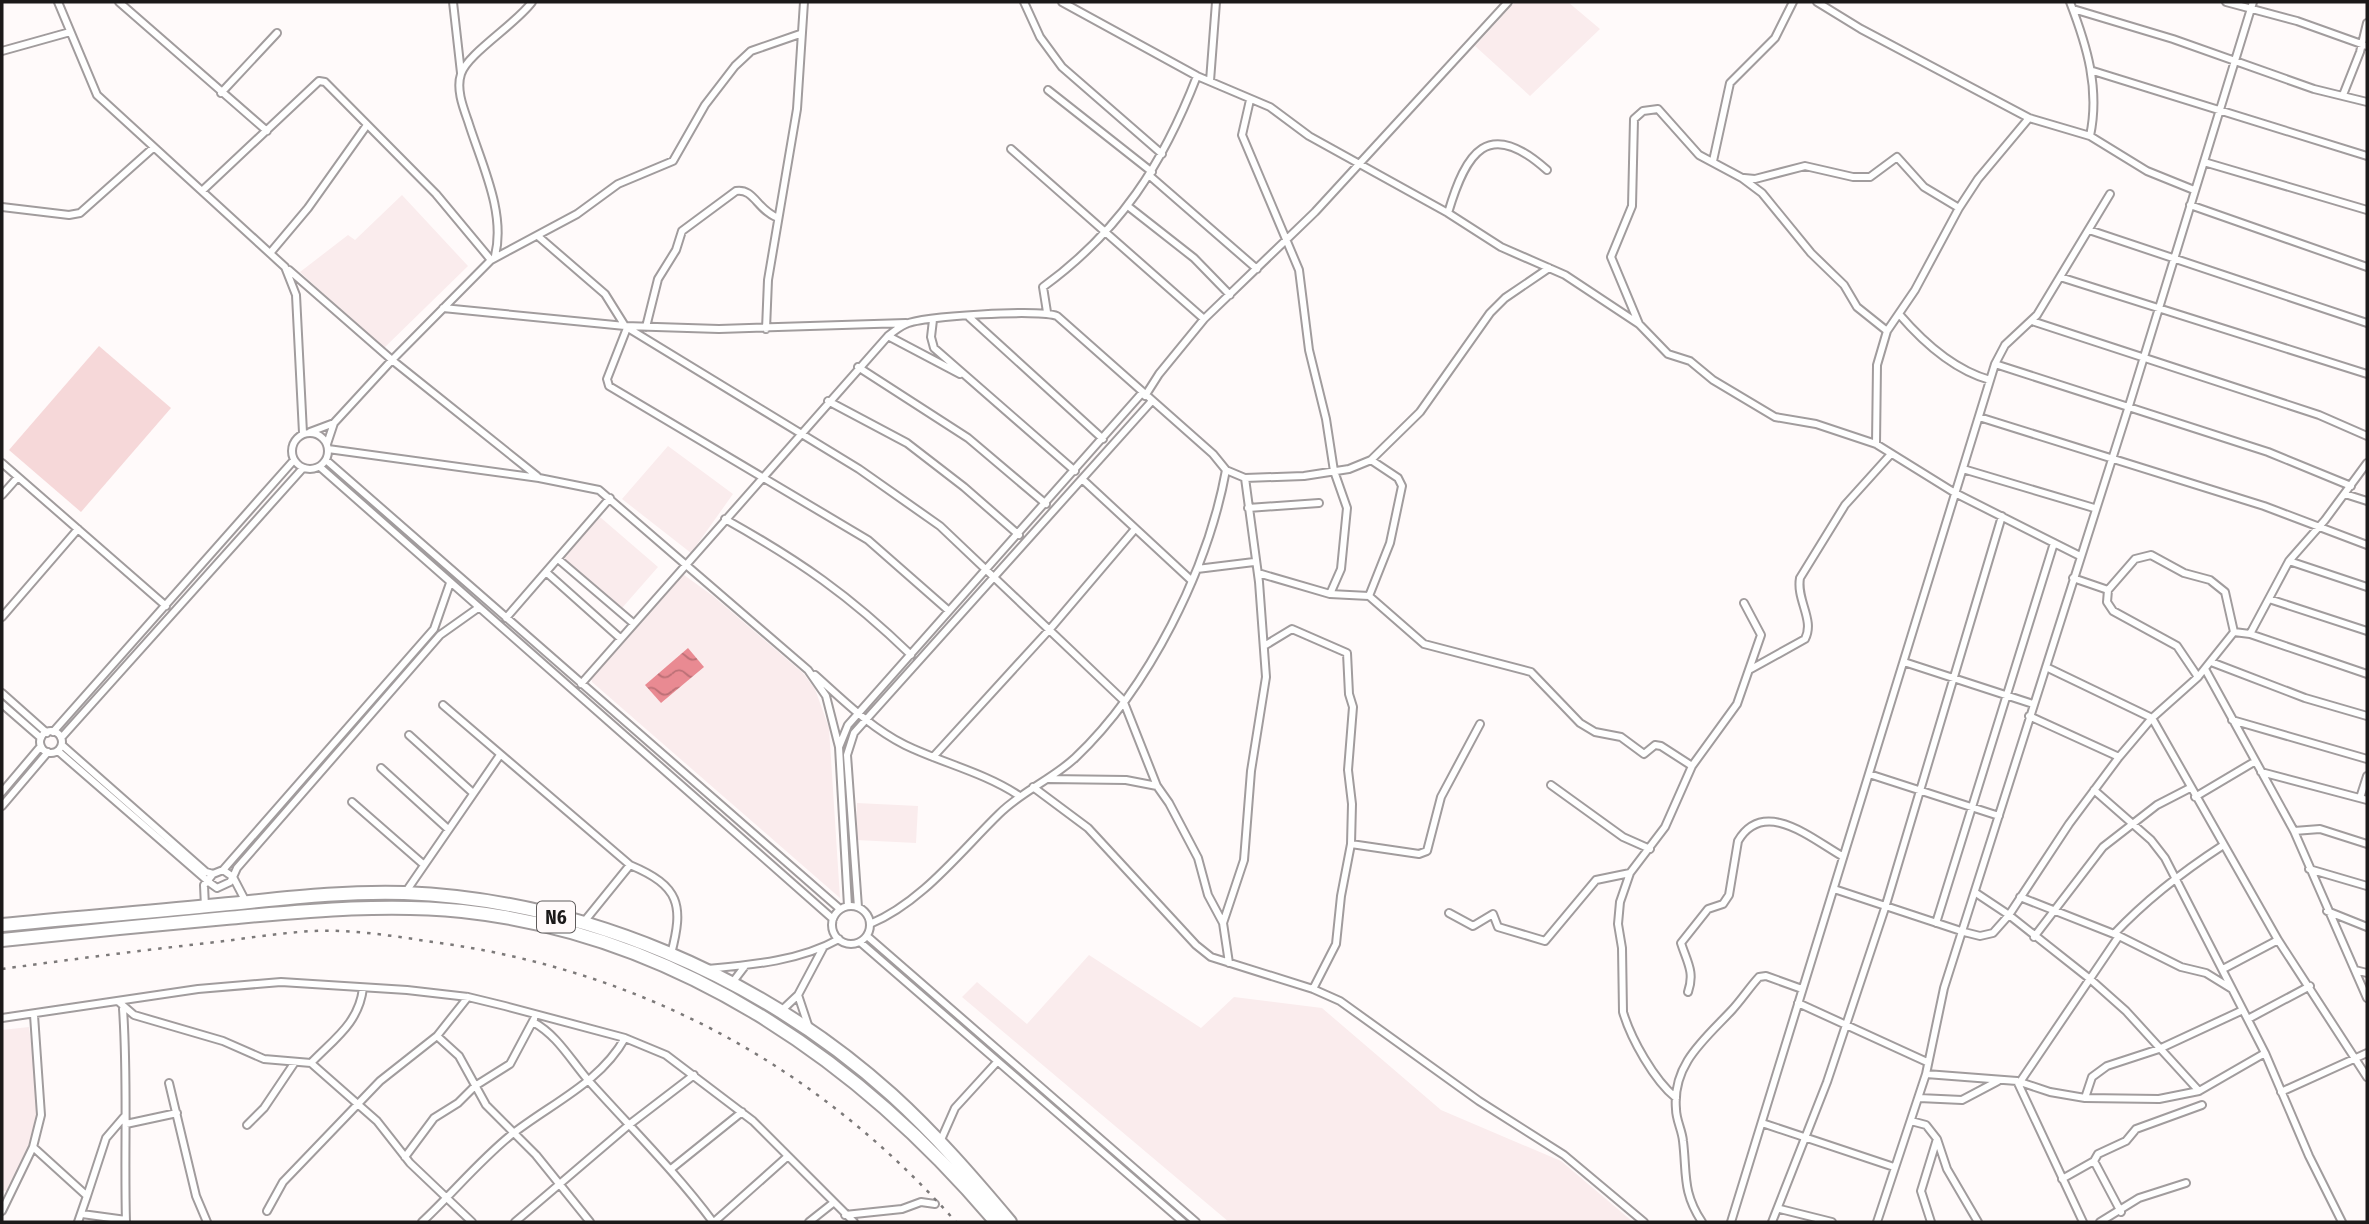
<svg xmlns="http://www.w3.org/2000/svg" width="2369" height="1224" viewBox="0 0 2369 1224" font-family="'Fira Sans Condensed',sans-serif">
  <style>
    .built { fill: #faeced }
    .grass { fill: #f6d8d9 }
    .water { fill: url(#water-waves) }
    .lines { fill: none; stroke-linecap: round; stroke-linejoin: round }
    .street-casing { stroke: #a19c9d; stroke-width: 10 }
    .highway-casing { stroke: #a19c9d; stroke-width: 16 }
    .street { stroke: #fff; stroke-width: 6 }
    .highway { stroke: #fff; stroke-width: 12 }
    .rail { stroke: #7c7979; stroke-width: 2.5; stroke-dasharray: 3.5 7; stroke-linecap: butt }
    .labels { text-anchor: middle; dominant-baseline: central; stroke-width: 5; stroke-linejoin: round; paint-order: stroke }
    .shield { fill: #fffafa; stroke: #5f5c5c; stroke-width: 2 }
    .shield-label { font-size: 19px; font-weight: bold; fill: #1b1919 }
  </style>
  <defs>
    <pattern id="water-waves" width="16" height="10" patternUnits="userSpaceOnUse" patternTransform="scale(1.75)"><rect width="16" height="10" fill="#e98a92"/><path d="M0 5q4-4 8 0t8 0" fill="none" stroke="#bc7076"/></pattern>
  </defs>
  <rect width="100%" height="100%" fill="#fffafa"/>
  <path class="built" d="M 1515,2 L 1568,2 L 1600,29 L 1530,96 L 1475,46 Z
    M 402,195 L 468,266 L 383,349 L 300,272 L 348,235 L 355,240 Z
    M 668,446 L 733,494 L 691,553 L 622,499 Z
    M 600,517 L 658,567 L 622,608 L 564,558 Z
    M 680,572 L 713,596 L 803,673 L 815,689 L 829,728 L 840,898 L 592,682 L 591,676 Z
    M 857,803 L 918,806 L 916,843 L 856,840 Z
    M 1089,955 L 1201,1028 L 1234,997 L 1322,1008 L 1441,1110 L 1561,1161 L 1633,1222 L 1229,1222 L 962,997 L 977,982 L 1027,1024 Z
    M 29,1027 L 39,1106 L 34,1140 L 8,1191 L 2,1191 L 2,1030 Z"/>
  <path class="grass" d="M 99,346 L 171,408 L 81,512 L 9,450 Z"/>
  <path class="water" d="M 688,648 L 704,667 L 661,703 L 645,685 Z"/>
  <g class="lines">
    <g class="street-casing">
      <path id="street" d="M 58,2 L 97,95 L 285,267 L 296,295 L 303,433
        M 119,2 L 267,131
        M 453,2 L 461,73
        M 1024,2 L 1040,37 L 1062,67 L 1162,154
        M 1062,2 L 1197,76 L 1270,107 L 1309,136 L 1448,213 L 1501,247 L 1565,275 L 1639,324 L 1668,354 L 1690,361 L 1713,380 L 1775,417 L 1816,424 L 1876,444 L 1955,493 L 2080,556
        M 1817,2 L 1861,29 L 2029,118
        M 2070,2 C 2087,46 2100,89 2090,136
        M 2226,2 L 2297,21 L 2367,46
        M 2073,9 L 2173,39 L 2314,89 L 2367,102
        M 2,51 L 70,32
        M 2093,71 L 2367,156
        M 1210,81 L 1216,2
        M 1048,90 L 1152,172
        M 221,93 L 277,33
        M 2343,95 L 2360,52 L 2367,23
        M 1250,100 L 1242,135 L 1299,270 L 1309,350 L 1326,419 L 1334,471 L 1347,508 L 1341,569 L 1330,594
        M 1011,149 L 1204,319
        M 1713,161 L 1730,83 L 1775,38 L 1793,2
        M 2204,162 L 2367,210
        M 1150,176 L 1257,269
        M 1744,178 L 1755,179 L 1805,166 L 1853,177 L 1870,177 L 1897,157 L 1924,187 L 1959,208
        M 203,190 L 319,81 L 325,82 L 436,194 L 491,260
        M 2190,205 L 2367,267
        M 2,207 L 69,215 L 80,213 L 153,148
        M 1129,207 L 1194,258 L 1230,295
        M 1448,213 C 1466,152 1488,117 1547,170
        M 2089,230 L 2367,323
        M 539,237 L 605,294 L 625,326
        M 271,252 L 308,208 L 367,125
        M 495,256 C 506,212 481,163 468,121 C 463,107 456,89 461,74 C 467,54 516,24 532,2
        M 289,270 L 392,360 L 537,476
        M 2060,277 L 2367,374
        M 443,308 L 625,326 L 719,329 L 906,323
        M 1047,312 L 1043,287 C 1120,231 1163,164 1197,76
        M 1899,314 C 1923,342 1954,370 1990,380
        M 969,317 L 1103,439
        M 933,320 L 931,337 L 934,348 L 1075,471
        M 2032,321 L 2319,415 L 2367,436
        M 1639,324 L 1611,257 L 1632,206 L 1634,119 L 1643,111 L 1658,109 L 1699,155 L 1742,178 L 1762,193 L 1811,253 L 1844,285 L 1857,307 L 1887,331
        M 623,325 L 859,469 L 940,526 L 1123,700 L 1157,786
        M 646,327 L 658,279 L 676,250 L 682,231 L 736,191 C 754,188 757,210 778,218
        M 627,328 L 607,379 L 609,386 L 868,540 L 949,611
        M 766,329 L 768,280 L 797,109 L 804,2
        M 888,336 L 960,374
        M 1995,364 L 2268,452 L 2351,486
        M 858,367 L 968,438 L 1046,504
        M 1145,396 L 1159,374 L 1204,319 L 1315,212 L 1508,2
        M 828,401 L 907,443 L 964,487 L 1019,535
        M 1979,417 L 2264,506 L 2367,545
        M 310,432 L 334,423
        M292 451a18 18 0 1 1 36 0a18 18 0 1 1-36 0Z
        M 327,444 L 334,423 L 392,360 L 491,260 L 577,214 L 618,184 L 673,161 L 705,105 L 735,66 L 751,51 L 800,34
        M 1876,444 L 1877,365 L 1887,331 L 1915,290 L 1959,208 L 1978,179 L 2029,118 L 2090,136 L 2147,171 L 2194,190
        M 328,449 L 539,478 L 599,490 L 808,670 L 826,696 L 839,747
        M 326,460 L 840,909
        M 2,463 L 166,606
        M 320,467 L 833,919
        M 1963,469 L 2094,508
        M 1226,470 L 1245,478 L 1304,476 L 1349,469 L 1371,460 L 1420,412 L 1490,313 L 1505,298 L 1549,268
        M 1082,479 L 1192,581
        M 2345,494 L 2367,501
        M 2,495 L 18,477
        M 1248,508 L 1319,503
        M 725,519 C 800,561 849,595 911,655
        M 558,559 L 633,623
        M 2289,561 L 2367,587
        M 1197,569 L 1254,562
        M 546,572 L 620,638
        M 1258,573 L 1330,594 L 1369,596 L 1424,644 L 1531,672 L 1580,723 L 1595,732 L 1621,737 L 1644,754 L 1655,745 L 1661,746 L 1692,766
        M 2073,578 L 2108,590 L 2135,559 L 2151,555 L 2184,573 L 2210,580 L 2225,592 L 2234,632
        M 2108,590 L 2107,602 L 2113,611 L 2177,646 L 2198,677
        M 1369,596 L 1390,543 L 1402,486 L 1398,478 L 1371,460
        M 2269,599 L 2367,631
        M 2,617 L 78,529
        M 506,618 L 610,498
        M 2250,634 L 2367,674
        M 1264,646 L 1292,629 L 1347,653 L 1349,694 L 1353,707 L 1348,770 L 1352,804 L 1351,844 L 1341,896 L 1336,944 L 1313,989
        M 1904,662 L 2033,704
        M 2211,662 L 2305,698 L 2367,716
        M 2046,667 L 2152,718 L 2278,940 L 2367,1077
        M 1751,669 L 1805,639 C 1815,620 1796,600 1800,578 L 1845,505 L 1891,454
        M 2205,669 L 2294,831 L 2367,998
        M 815,675 C 843,700 871,728 905,745 C 942,763 983,772 1018,795
        M 581,684 L 888,336 C 893,332 899,327 906,324 C 923,316 1040,309 1057,316 L 1213,454 L 1226,470 C 1208,569 1149,688 1075,758 C 1051,780 1022,791 999,814 C 960,852 921,903 870,924
        M 2,693 L 47,733
        M 2,704 L 41,738
        M 443,705 L 630,865 C 680,886 684,905 671,954
        M 2029,716 L 2119,757
        M 2232,720 L 2367,759
        M40 742a11 11 0 1 1 22 0a11 11 0 1 1-22 0Z
        M 53,732 L 294,460
        M 409,735 L 473,793
        M 61,738 L 303,468
        M 62,745 L 206,872 L 213,874 L 223,870 L 434,629 L 450,583
        M 58,751 L 210,883 L 217,888 L 230,882 L 233,877 L 223,870
        M 933,757 L 1050,629 L 1135,529
        M 381,768 L 448,829
        M 2261,772 L 2367,800
        M 1869,774 L 1999,816
        M 1048,779 L 1126,780 L 1157,786 L 1169,803 L 1198,858 L 1208,895 L 1223,923
        M 1551,785 L 1623,837 L 1650,849
        M 1033,787 L 1088,828 L 1196,945 L 1211,957 L 1313,989 L 1340,1001 L 1479,1101 L 1564,1155 L 1644,1222
        M 2094,790 L 2151,840 L 2165,858 L 2265,1053 L 2309,1156 L 2342,1222
        M 2,792 L 41,746
        M 2195,797 L 2254,762
        M 2360,798 L 2367,776
        M 352,802 L 423,864
        M 2,806 L 48,752
        M 2294,831 L 2320,829 L 2367,844
        M 1351,844 L 1419,854 L 1427,851 L 1441,797 L 1480,724
        M 2309,869 L 2367,886
        M 1834,889 L 1964,932 L 1980,936 L 1993,933 L 2009,915 L 2069,824 L 2119,757 L 2152,718 L 2198,677 L 2234,632 L 2250,634 L 2289,561 L 2325,520 L 2367,463
        M 405,893 L 500,755
        M 1976,893 L 2009,915 L 2090,979 L 2126,1011 L 2199,1091 L 2265,1053
        M 2020,897 L 2119,936 L 2181,967 L 2206,973 L 2232,989
        M 246,902 L 233,877 L 237,868 L 440,635 L 478,608
        M 848,906 L 839,747 L 848,725 L 1142,393
        M832 925a19 19 0 1 1 38 0a19 19 0 1 1-38 0Z
        M 205,907 L 204,885 L 213,874
        M 858,907 L 847,755 L 854,733 L 1151,402
        M 2327,911 L 2367,927
        M 1449,913 L 1473,926 L 1493,914 L 1498,927 L 1545,941 L 1596,880 L 1630,873
        M 583,923 L 630,865
        M 1936,923 L 2054,543
        M 2114,934 C 2147,899 2182,872 2222,846
        M 867,936 L 1196,1222
        M 2034,937 L 2103,847 L 2157,805 L 2190,788
        M 860,942 L 1183,1222
        M 1229,963 L 1223,923 L 1244,860 L 1251,771 L 1266,677 L 1259,582 L 1245,478
        M 707,969 C 751,965 800,961 839,939
        M 2223,969 L 2278,940
        M 2355,970 L 2367,973
        M 732,983 L 745,966
        M 1688,992 C 1695,972 1687,962 1681,943 L 1708,909 L 1723,904 L 1729,895 L 1738,841 C 1764,797 1812,839 1842,856
        M 798,995 L 809,1028
        M 119,1002 L 134,1015 L 223,1041 L 264,1059 L 311,1063 L 377,1121 L 410,1163 L 472,1222
        M 1798,1003 L 1927,1062
        M 123,1009 C 128,1080 124,1151 126,1222
        M 781,1011 L 798,995 L 823,948
        M 2,1018 L 198,989 L 281,982 L 407,990 L 468,997 L 505,1006 L 625,1038 L 666,1055 L 753,1121 L 854,1222
        M 2248,1019 L 2310,986
        M 533,1022 C 557,1035 570,1059 588,1080 C 630,1127 675,1171 713,1222
        M 437,1036 L 459,1056 L 486,1105 L 536,1155 L 590,1222
        M 311,1063 C 334,1039 359,1023 363,988
        M 1926,1074 L 2017,1081 L 2050,1092 L 2085,1098 L 2159,1099 L 2199,1091
        M 2017,1081 L 2083,1222
        M 2020,1082 L 2119,936
        M 169,1083 L 196,1196 L 207,1222
        M 2281,1092 L 2367,1053
        M 1676,1098 C 1654,1080 1631,1039 1623,1012 L 1622,948 L 1618,924 L 1620,902 L 1630,873 L 1665,827 L 1692,766 L 1737,704 L 1761,635 L 1744,603
        M 1919,1098 L 1962,1100 L 1998,1081
        M 2085,1098 L 2092,1077 L 2107,1066 L 2159,1049 L 2243,1010
        M 1911,1121 L 1926,1125 L 1937,1139 L 1921,1191 L 1931,1222
        M 1762,1123 L 1894,1167
        M 126,1124 L 177,1113
        M 247,1125 L 264,1108 L 295,1062
        M 1937,1139 L 1947,1169 L 1978,1222
        M 940,1142 L 955,1108 L 997,1062
        M 33,1147 L 87,1196 L 78,1222
        M 405,1157 L 434,1118 L 458,1103 L 475,1086 L 510,1064 L 534,1019
        M 2094,1161 L 2121,1212
        M 671,1169 L 742,1112
        M 2062,1179 L 2094,1161 L 2098,1154 L 2126,1141 L 2136,1129 L 2202,1105
        M 87,1196 L 106,1138 L 124,1117
        M 1780,1209 L 1832,1222
        M 2,1211 L 33,1147 L 41,1115 L 34,1015
        M 267,1211 L 283,1182 L 380,1081 L 437,1036 L 468,997
        M 82,1214 L 126,1220
        M 845,1215 L 902,1209 L 921,1202 L 935,1204
        M 422,1222 C 452,1194 479,1161 511,1135 C 550,1104 600,1083 625,1038
        M 515,1222 L 630,1124 L 694,1075
        M 714,1222 L 788,1156
        M 809,1222 L 833,1203
        M 1702,1222 C 1682,1192 1687,1174 1683,1141 C 1682,1130 1676,1120 1676,1109 C 1672,1064 1705,1039 1732,1010 C 1742,999 1749,988 1759,977 L 1766,976 L 1802,989
        M 1731,1222 L 1995,364 L 2005,345 L 2037,315 L 2110,194
        M 1772,1222 L 1827,1082 L 1885,908 L 2002,516
        M 1877,1222 L 1926,1074 L 1944,988 L 2128,409 L 2253,2
        M 2100,1222 L 2139,1198 L 2186,1183"/>
    </g>
    <g class="highway-casing">
      <path id="highway" d="M 2,925 C 71,918 140,913 208,906 C 274,900 338,891 404,893 C 582,900 760,976 892,1095 C 935,1134 973,1178 1010,1222
        M 2,940 C 77,932 151,925 226,918 C 305,911 384,903 462,911 C 677,934 860,1061 996,1222"/>
    </g>
    <use href="#street" class="street"/>
    <use href="#highway" class="highway"/>
    <path class="rail" d="M 2,969 C 73,959 145,950 217,942 C 248,938 280,933 312,931 C 352,929 393,936 433,942 C 641,970 817,1065 956,1222"/>
  </g>
  <g class="labels">
    <rect class="shield" x="537" y="901.5" width="38" height="31" rx="5"/>
    <g class="shield-label">
      <text x="556" y="917">N6</text>
    </g>
  </g>
  <rect width="2369" height="1224" fill="none" stroke="#1b1919" stroke-width="7"/>
</svg>
